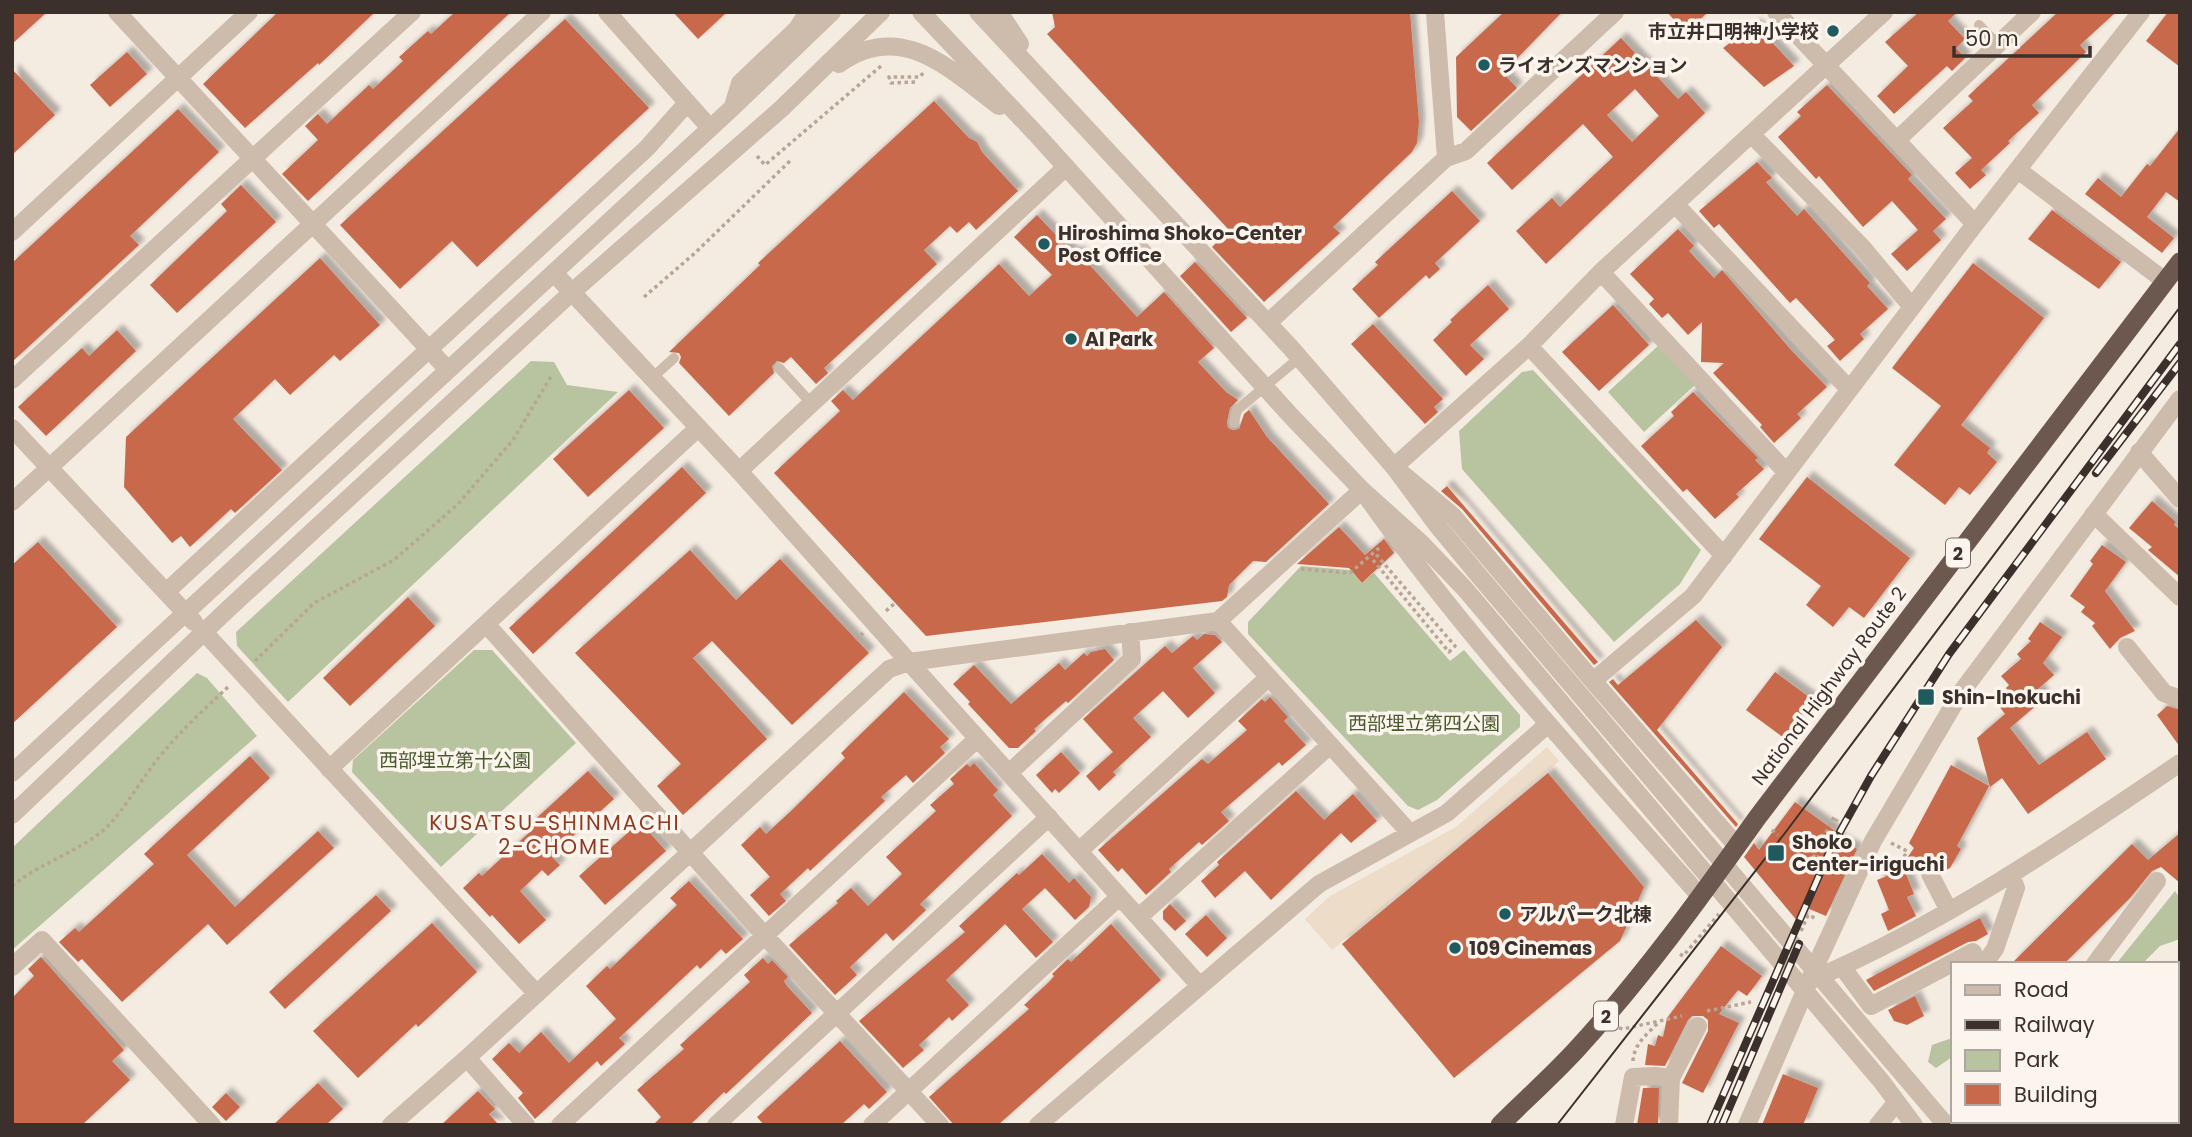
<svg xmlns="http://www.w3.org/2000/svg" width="2192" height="1137" viewBox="0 0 2192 1137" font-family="Poppins,'Noto Sans JP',sans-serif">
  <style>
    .green { fill: #b8c4a0 }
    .plaza { fill: #ecdcc8 }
    .building { fill: #c8694b; fill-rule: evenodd; filter: url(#shadow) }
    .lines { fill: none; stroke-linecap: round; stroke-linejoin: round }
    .path { stroke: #b9a596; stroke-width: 3.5; stroke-dasharray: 3.5 3.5; stroke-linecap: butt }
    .service { stroke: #cdbbac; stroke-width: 10 }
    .minor { stroke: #cdbbac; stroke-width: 18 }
    .tertiary { stroke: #cdbbac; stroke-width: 18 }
    .trunk { stroke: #6c584f; stroke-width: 19 }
    .tram { stroke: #3b302b; stroke-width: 2 }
    .rail-casing { stroke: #3b302b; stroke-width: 8 }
    .rail { stroke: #fbf5ee; stroke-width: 5; stroke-dasharray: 16; stroke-linecap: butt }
    .poi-dot { fill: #1f5a5e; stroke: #fbf5ee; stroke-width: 2.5 }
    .labels { text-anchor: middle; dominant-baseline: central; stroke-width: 7; stroke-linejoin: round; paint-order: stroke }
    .shield { fill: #fbf5ee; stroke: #756b66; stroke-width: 2 }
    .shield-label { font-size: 18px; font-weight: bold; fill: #3b302b }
    .poi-label { font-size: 19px; font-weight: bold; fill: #3b302b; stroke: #fbf5ee; text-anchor: start }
    .street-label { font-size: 19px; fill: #3b302b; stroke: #fbf5ee }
    .park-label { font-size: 19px; fill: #4a5a2e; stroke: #fbf5ee }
    .neighbourhood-label { font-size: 21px; letter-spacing: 2px; fill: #8c3b22; stroke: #fbf5ee }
  </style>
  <defs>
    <filter id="shadow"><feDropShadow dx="6" dy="-6" stdDeviation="2" flood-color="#0004"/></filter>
  </defs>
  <rect width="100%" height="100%" fill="#f4ebe1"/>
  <path class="green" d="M 1660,344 L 1697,383 L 1644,432 L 1608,392 Z
    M 531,361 L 554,362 L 567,385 L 618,392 L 288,702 L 237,646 L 236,632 Z
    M 1533,370 L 1701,550 L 1680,584 L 1614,642 L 1462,469 L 1459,431 L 1522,372 Z
    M 1301,566 L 1350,570 L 1362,583 L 1374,573 L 1450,661 L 1464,650 L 1520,715 L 1520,727 L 1437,800 L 1418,810 L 1408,806 L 1248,634 L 1248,622 Z
    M 474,650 L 492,650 L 576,743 L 441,867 L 352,772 L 353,760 Z
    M 197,673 L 207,678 L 257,736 L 12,950 L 12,848 Z
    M 2175,891 L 2180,898 L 2180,939 L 2160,946 L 2142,964 L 2116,964 Z
    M 1952,1038 L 1952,1057 L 1936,1068 L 1928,1062 L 1932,1045 Z
    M 2054,1121 L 2115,1121 L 2111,1125 L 2049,1125 Z"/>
  <path class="plaza" d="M 1547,747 L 1559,761 L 1332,950 L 1305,919 L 1330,896 L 1456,827 Z"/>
  <path class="building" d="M 12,12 L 47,12 L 12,44 Z
    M 278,12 L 375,12 L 319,65 L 318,63 L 245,128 L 203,84 Z
    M 455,12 L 511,12 L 308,201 L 282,174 L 318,140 L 305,126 L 318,114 L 327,124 L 369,85 L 373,89 L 403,61 L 399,57 L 428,31 L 431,34 Z
    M 673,12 L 727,12 L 698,39 Z
    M 1052,12 L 1410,12 L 1419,122 L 1417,143 L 1412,152 L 1333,227 L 1340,233 L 1264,302 L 1212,247 L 1229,230 L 1047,34 L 1055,27 Z
    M 1504,12 L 1562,12 L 1503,73 L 1517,88 L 1471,131 L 1457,117 L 1456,57 Z
    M 1667,12 L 1708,12 L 1686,33 Z
    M 1919,12 L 1957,12 L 1948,21 L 1965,39 L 1956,48 L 1965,58 L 1952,71 L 1947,66 L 1894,114 L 1877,96 L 1908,66 L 1885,42 Z
    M 2058,12 L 2116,12 L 2080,45 L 2086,52 L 2032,105 L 2039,113 L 2008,141 L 2010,143 L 1981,170 L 1986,175 L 1970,189 L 1955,173 L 1972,158 L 1943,128 L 1973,101 L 1968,96 Z
    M 2168,12 L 2180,12 L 2180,67 L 2146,41 Z
    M 565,19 L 649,108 L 477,267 L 452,241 L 400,289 L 340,225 Z
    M 1755,24 L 1794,66 L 1764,87 L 1723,48 Z
    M 1621,38 L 1678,99 L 1686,92 L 1705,113 L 1546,264 L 1516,231 L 1552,198 L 1560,207 L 1613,157 L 1583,124 L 1512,190 L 1487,163 ZM 1635,89 L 1659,116 L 1632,142 L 1607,115 Z
    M 127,52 L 147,74 L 110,107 L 90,85 Z
    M 12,69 L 55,115 L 12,155 Z
    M 1827,85 L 1912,175 L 1908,179 L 1946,219 L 1933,231 L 1941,240 L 1907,271 L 1891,254 L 1918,230 L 1892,201 L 1863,227 L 1819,176 L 1816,179 L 1778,137 L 1801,116 L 1797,112 Z
    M 934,101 L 969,138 L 977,142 L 982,152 L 1018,191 L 976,230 L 969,222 L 957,233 L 950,226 L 924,250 L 937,264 L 824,368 L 828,373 L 816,384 L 791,357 L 784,363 L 777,361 L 772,366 L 774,373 L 729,416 L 679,363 L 681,357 L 679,353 L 669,352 L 760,265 L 758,263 Z
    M 178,109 L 219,152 L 130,236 L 139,245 L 12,362 L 12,263 Z
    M 2180,128 L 2180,202 L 2166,192 L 2147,217 L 2174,238 L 2162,253 L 2085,194 L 2098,178 L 2121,197 L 2147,164 L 2150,166 Z
    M 1757,162 L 1772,178 L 1766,182 L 1797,216 L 1804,209 L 1870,283 L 1867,286 L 1888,309 L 1860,334 L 1864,339 L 1840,361 L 1827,346 L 1835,340 L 1796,298 L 1790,303 L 1719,224 L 1714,228 L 1699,211 Z
    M 241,185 L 276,222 L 177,313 L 150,285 L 227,211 L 221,204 Z
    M 1452,191 L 1480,221 L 1435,263 L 1440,269 L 1429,279 L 1426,275 L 1379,318 L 1352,289 L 1378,265 L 1375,262 Z
    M 2052,210 L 2121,262 L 2099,289 L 2028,239 Z
    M 1037,215 L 1074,254 L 1077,251 L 1137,317 L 1164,292 L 1214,348 L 1198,362 L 1226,392 L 1238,400 L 1230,408 L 1227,422 L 1228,428 L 1233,430 L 1239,429 L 1244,414 L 1249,410 L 1267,437 L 1329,504 L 1266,562 L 1253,561 L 1229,585 L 1227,597 L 1222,601 L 926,636 L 774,473 L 840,411 L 831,401 L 843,390 L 853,400 L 999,264 L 1029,296 L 1052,275 L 1014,237 Z
    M 1678,229 L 1694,246 L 1689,251 L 1714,278 L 1722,270 L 1792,351 L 1827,387 L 1797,414 L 1801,418 L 1774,443 L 1760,427 L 1762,425 L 1713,373 L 1724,363 L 1701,362 L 1702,322 L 1688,335 L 1668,313 L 1662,318 L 1649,304 L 1654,299 L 1630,274 Z
    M 320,258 L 380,325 L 340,361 L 334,355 L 290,395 L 275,379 L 233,419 L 282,470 L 235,513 L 231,509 L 190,547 L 181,536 L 172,543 L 124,487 L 126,437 Z
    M 1195,262 L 1247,318 L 1231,332 L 1180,276 Z
    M 1973,263 L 2044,318 L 1961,425 L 1990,448 L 1987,453 L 1997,462 L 1970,495 L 1959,487 L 1945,505 L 1894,465 L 1941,406 L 1892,368 Z
    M 1488,285 L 1509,309 L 1470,345 L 1484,359 L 1466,376 L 1433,340 L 1452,322 L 1450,320 Z
    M 1613,305 L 1649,345 L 1599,391 L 1562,352 Z
    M 1373,324 L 1443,399 L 1434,407 L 1438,412 L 1425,424 L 1351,344 Z
    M 117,330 L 136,351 L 46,436 L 18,407 L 82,348 L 89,356 Z
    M 629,390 L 664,428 L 588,497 L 553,459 Z
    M 1693,392 L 1758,458 L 1755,460 L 1764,469 L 1736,494 L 1739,497 L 1715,519 L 1687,489 L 1683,492 L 1641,446 L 1674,416 L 1671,412 Z
    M 682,467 L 706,493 L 533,654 L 509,628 Z
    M 1807,477 L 1910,558 L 1864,618 L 1849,607 L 1833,627 L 1806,605 L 1821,586 L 1759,539 Z
    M 1447,486 L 1598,662 L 1594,665 L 1462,509 L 1441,491 Z
    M 2152,501 L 2176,522 L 2174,525 L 2180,530 L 2180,577 L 2148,550 L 2152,547 L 2129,528 Z
    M 1339,527 L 1365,555 L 1384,539 L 1394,553 L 1362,583 L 1349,568 L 1297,564 Z
    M 38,542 L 117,627 L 12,724 L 12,565 Z
    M 2102,545 L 2126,562 L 2105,591 L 2135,631 L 2120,638 L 2110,649 L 2092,626 L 2095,623 L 2081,612 L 2085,607 L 2070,596 L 2093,564 L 2090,561 Z
    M 690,550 L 736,600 L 780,559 L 869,653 L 792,725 L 712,641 L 693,658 L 767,739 L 683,815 L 657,786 L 681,764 L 575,653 Z
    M 408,597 L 435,626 L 350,706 L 323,678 Z
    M 1696,620 L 1722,647 L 1657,730 L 1738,824 L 1736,827 L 1609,682 L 1613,679 L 1618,685 Z
    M 2040,622 L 2062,637 L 2043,663 L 2054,675 L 2038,689 L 2045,698 L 2010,728 L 2039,765 L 2087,732 L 2106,759 L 2028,814 L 2002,778 L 1990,787 L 1977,738 L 2005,714 L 1999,706 L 2012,695 L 2006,688 L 2009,685 L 2001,676 L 2021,659 L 2017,654 L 2031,641 L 2028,639 Z
    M 1204,634 L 1215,635 L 1222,642 L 1193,668 L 1215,693 L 1188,718 L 1163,691 L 1133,718 L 1151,737 L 1113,772 L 1116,775 L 1099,791 L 1086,776 L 1113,752 L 1083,719 L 1165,646 L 1172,653 L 1193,636 L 1197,640 Z
    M 1105,649 L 1114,660 L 1068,703 L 1066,701 L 1034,729 L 1036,731 L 1018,748 L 1009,748 L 968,704 L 970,702 L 953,684 L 974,665 L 1011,704 L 1059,663 L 1065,670 L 1084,653 L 1087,656 L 1091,652 Z
    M 1775,672 L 1813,700 L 1784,738 L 1746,710 Z
    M 904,692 L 949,739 L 940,747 L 945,753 L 913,783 L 906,775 L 881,797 L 885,801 L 810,871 L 808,868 L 780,894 L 786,901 L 769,916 L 750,895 L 770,877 L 741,845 L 760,827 L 766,834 L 792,810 L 845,758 L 841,753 Z
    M 1270,697 L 1288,717 L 1284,721 L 1306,745 L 1282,766 L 1279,762 L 1221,812 L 1229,821 L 1202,845 L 1199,842 L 1169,869 L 1171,872 L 1146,895 L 1122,868 L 1118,872 L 1098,850 L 1202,759 L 1208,764 L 1247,730 L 1238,721 L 1262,699 L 1265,702 Z
    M 2167,706 L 2180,710 L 2180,747 L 2157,715 Z
    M 1061,752 L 1080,773 L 1059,793 L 1055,789 L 1052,793 L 1036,775 Z
    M 250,756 L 270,778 L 187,855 L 235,907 L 318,831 L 334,848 L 227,945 L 208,924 L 122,1002 L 82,959 L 78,962 L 59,942 L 75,928 L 79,932 L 154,864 L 144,854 Z
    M 974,763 L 998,790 L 993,795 L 1012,816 L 920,904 L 926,910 L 905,930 L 893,941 L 886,933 L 850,967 L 857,975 L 835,995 L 789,945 L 838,903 L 836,901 L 851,888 L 868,906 L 902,874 L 886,857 L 936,811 L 930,805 L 954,784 L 950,779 L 967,764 L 970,767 Z
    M 1951,765 L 1989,786 L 1957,846 L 1961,849 L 1950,868 L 1942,872 L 1936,864 L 1930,863 L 1923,866 L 1907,858 L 1914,848 L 1909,843 Z
    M 588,771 L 614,799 L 551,856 L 560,865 L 548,876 L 542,870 L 520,891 L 546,920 L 519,944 L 492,915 L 490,917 L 463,888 L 479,873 L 482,876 L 534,828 L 530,824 Z
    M 1548,773 L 1644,887 L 1620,941 L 1454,1078 L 1342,944 Z
    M 1296,791 L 1324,820 L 1353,794 L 1377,821 L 1351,843 L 1341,833 L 1271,900 L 1245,871 L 1215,898 L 1201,881 L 1219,865 L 1217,862 Z
    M 1795,802 L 1835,831 L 1832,836 L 1857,849 L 1826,916 L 1807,908 L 1799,923 L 1744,857 L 1754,843 L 1759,850 Z
    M 640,822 L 666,851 L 605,905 L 579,876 Z
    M 2180,833 L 2180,883 L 2161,867 L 2152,871 L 2131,897 L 2064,964 L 2011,964 L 2132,844 L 2148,860 Z
    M 1042,854 L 1069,883 L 1074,878 L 1091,897 L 1089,907 L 1075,920 L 1045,888 L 1022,909 L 1053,942 L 1036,958 L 1005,924 L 946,980 L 969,1005 L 952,1021 L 949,1017 L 919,1045 L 924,1050 L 903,1068 L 859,1021 L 965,932 L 959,926 L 1017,873 L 1019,875 Z
    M 1904,869 L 1914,894 L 1907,897 L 1916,916 L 1888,931 L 1881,914 L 1889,910 L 1877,880 Z
    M 689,881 L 743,939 L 726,954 L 721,949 L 700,969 L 697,965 L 619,1038 L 625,1044 L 601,1066 L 597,1061 L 535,1119 L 518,1098 L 523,1093 L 492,1059 L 509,1043 L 519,1053 L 541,1032 L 569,1063 L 616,1019 L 586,986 L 607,966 L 610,969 L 677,905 L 670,898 Z
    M 376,895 L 391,911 L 285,1009 L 269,992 Z
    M 1170,904 L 1186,921 L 1175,931 L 1163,919 L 1163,911 Z
    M 1206,915 L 1227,938 L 1207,957 L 1185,934 Z
    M 1980,918 L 1988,934 L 1976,941 L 1968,942 L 1874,991 L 1866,980 Z
    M 432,923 L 477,972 L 418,1027 L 416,1024 L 358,1078 L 313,1031 Z
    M 1111,924 L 1161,980 L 998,1125 L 954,1125 L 929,1097 L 1029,1009 L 1024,1005 L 1049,982 L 1054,976 L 1052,974 L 1068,959 L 1071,962 Z
    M 1721,946 L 1762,976 L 1747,996 L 1738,990 L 1719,1014 L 1739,1023 L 1703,1093 L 1682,1083 L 1708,1031 L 1708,1020 L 1703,1016 L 1692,1016 L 1688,1020 L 1665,1066 L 1645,1065 L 1648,1044 L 1655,1046 L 1658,1035 L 1663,1037 L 1667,1018 Z
    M 41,957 L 124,1050 L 112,1061 L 130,1080 L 82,1125 L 12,1125 L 12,998 L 34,976 L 28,969 Z
    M 763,958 L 768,964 L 772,960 L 788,977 L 784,981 L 787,986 L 812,1013 L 726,1094 L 724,1092 L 690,1125 L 653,1125 L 661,1117 L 637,1090 L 684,1049 L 680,1045 L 750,982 L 744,975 Z
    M 1915,996 L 1924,1016 L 1907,1025 L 1894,1021 L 1888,1010 Z
    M 840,1041 L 887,1092 L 869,1109 L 864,1104 L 841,1125 L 764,1125 L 757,1117 Z
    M 1783,1074 L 1818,1088 L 1803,1125 L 1762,1125 Z
    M 318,1083 L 343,1109 L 326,1125 L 273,1125 Z
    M 1643,1088 L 1659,1088 L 1658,1125 L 1637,1125 Z
    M 478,1091 L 495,1109 L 489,1114 L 499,1125 L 441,1125 Z
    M 226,1093 L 240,1107 L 226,1121 L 212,1107 Z"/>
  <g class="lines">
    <path class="path" d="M 915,82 L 891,83 L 889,77 L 920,77 L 923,73
      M 757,156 L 765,165 L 881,66
      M 644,297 L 695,253 L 792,159
      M 1373,560 L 1449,652 L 1455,646 L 1374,552
      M 1301,569 L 1350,573 L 1379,548
      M 886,611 L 895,603
      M 856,640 L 863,633
      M 255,661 L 314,603 L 394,560 L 458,504 L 513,440 L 552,375
      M 1772,830 L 1778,835
      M 1891,843 L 1907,851 L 1903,859 L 1916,866
      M 1810,864 L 1834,817
      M 1814,865 L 1837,819
      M 12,886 C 41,862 80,852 108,826 C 125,808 138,785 153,765 C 175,736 202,711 228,687
      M 1801,931 L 1808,915 L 1817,919
      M 1680,954 L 1683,956 L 1719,914
      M 1707,1011 L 1751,1002
      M 1619,1028 L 1623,1029 L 1682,1016
      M 1633,1061 C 1634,1044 1647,1034 1659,1022"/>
    <path class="service" d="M 1979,25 L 1998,45
      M 779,368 L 812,404
      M 652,378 L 674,358
      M 1234,423 L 1237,410 L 1299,358"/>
    <path class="minor" d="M 607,12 L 710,128
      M 1776,12 L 1975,224
      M 1751,134 L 1862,247 L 1912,307
      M 1897,140 L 2032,12
      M 1446,158 L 1466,151 L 1615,12
      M 2018,170 L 2165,281
      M 1675,204 L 1849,389
      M 1601,272 L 1786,472
      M 1268,323 L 1446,158 L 1435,12
      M 1529,346 L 1724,556
      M 12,380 L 412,12
      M 2139,452 L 2180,499
      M 739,471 L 1066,167
      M 2094,514 L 2180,597
      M 166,592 L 647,148 L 687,103
      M 1218,621 L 1410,833
      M 486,624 L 765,936 L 940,1125
      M 204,632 L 537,994
      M 2127,647 L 2164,693 L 2180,699
      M 909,662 L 1200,986
      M 1593,681 L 1693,596 L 1975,224 L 2141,12
      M 329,769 L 698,428
      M 1009,773 L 1132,659 L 1130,632
      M 1737,846 L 1593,681 L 1453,516 L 1394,467 L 1529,346 L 1601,272 L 1884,12
      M 1079,851 L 1269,677
      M 1930,874 L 1949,911
      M 1139,917 L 1330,745
      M 1984,964 L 1995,949 L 2016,888 L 2011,874
      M 2095,964 L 2157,881
      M 12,967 L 42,940 L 212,1125
      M 1843,968 L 1871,1006 L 1973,952
      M 1809,981 C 1941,925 2061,844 2180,763
      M 2176,1017 L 2180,1014
      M 467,1058 L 526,1125
      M 391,1125 L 467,1058 L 889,669 L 909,662 L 1218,621 L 1362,490 C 1463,634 1584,764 1700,896
      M 560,1125 L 977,739
      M 716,1125 L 1049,817
      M 872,1125 L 1119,897
      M 1038,1125 L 1319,884 L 1447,813 L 1548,724
      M 1624,1125 L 1633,1077 L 1655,1076 L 1671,1078 L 1698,1026
      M 1669,1125 L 1671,1078
      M 1878,1125 L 1896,1103
      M 2032,1125 L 2037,1121"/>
    <path class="tertiary" d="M 117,12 L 448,370
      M 921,12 L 1038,136 L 1291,416 L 1362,490 L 1421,543 L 1465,589 L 1882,1082 L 1914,1125
      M 978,12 L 1291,348 L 1394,467 L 1437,525 L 1480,577 L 1946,1125
      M 999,12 L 1020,44
      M 839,64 C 901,19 951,70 999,106
      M 733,106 L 740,83 L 797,29 L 808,12
      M 12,232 L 249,12
      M 554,273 L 739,471 L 909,662
      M 12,428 L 194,622
      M 12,502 L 542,12
      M 12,773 L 731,109 L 832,12
      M 12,815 L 226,611 L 571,293 L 781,109 L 881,12
      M 1747,1125 L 1817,963 L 1873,841 L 1960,694 L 2180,399"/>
    <path class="trunk" d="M 1500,1125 C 1525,1100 1552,1076 1576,1050 C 1643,977 1700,898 1757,818 L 2180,262"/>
    <path class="tram" d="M 1557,1125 L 1785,833 L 2180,307"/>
    <g class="rail-casing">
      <path id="rail" d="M 2096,473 L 2180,363
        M 1710,1125 L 1832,846 L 1871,776 L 1949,654 L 2180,344
        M 1722,1125 L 1799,944"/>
    </g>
    <use href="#rail" class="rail"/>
  </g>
  <g class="poi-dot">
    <circle cx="1833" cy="31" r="7"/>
    <circle cx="1484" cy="65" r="7"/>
    <circle cx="1044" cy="244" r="7"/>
    <circle cx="1071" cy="339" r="7"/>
    <rect x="1917" y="688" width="18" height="18" rx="3.5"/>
    <rect x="1767" y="844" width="18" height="18" rx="3.5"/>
    <circle cx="1505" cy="914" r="7"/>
    <circle cx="1455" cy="948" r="7"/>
  </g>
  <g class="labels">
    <g class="shield">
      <rect x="1946" y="538.5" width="24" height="29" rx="5"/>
      <rect x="1594" y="1001.5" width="24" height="29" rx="5"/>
    </g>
    <g class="shield-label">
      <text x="1958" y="553">2</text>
      <text x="1606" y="1016">2</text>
    </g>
    <g class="poi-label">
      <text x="1819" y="31" text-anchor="end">市立井口明神小学校</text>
      <text x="1498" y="65">ライオンズマンション</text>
      <text x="1058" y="233">Hiroshima Shoko-Center<tspan x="1058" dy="22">Post Office</tspan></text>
      <text x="1085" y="339">Al Park</text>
      <text x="1942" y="697">Shin-Inokuchi</text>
      <text x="1792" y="842">Shoko<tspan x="1792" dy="22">Center-iriguchi</tspan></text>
      <text x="1519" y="914">アルパーク北棟</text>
      <text x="1469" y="948">109 Cinemas</text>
    </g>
    <g class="street-label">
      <text transform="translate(1829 686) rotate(-53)">National Highway Route 2</text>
    </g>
    <g class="park-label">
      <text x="1424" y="723">西部埋立第四公園</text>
      <text x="455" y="760">西部埋立第十公園</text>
    </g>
    <g class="neighbourhood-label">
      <text x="555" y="822">KUSATSU-SHINMACHI<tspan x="555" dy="24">2-CHOME</tspan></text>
    </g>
  </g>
  <rect width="2192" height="1137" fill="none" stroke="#3b302b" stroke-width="28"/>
  <rect x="1951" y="962" width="228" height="161" fill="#fbf5ee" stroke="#aea6a0" stroke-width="2"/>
  <rect x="1965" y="985" width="35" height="10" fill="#cdbbac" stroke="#aea6a0" stroke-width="2"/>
  <text x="2014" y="997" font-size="21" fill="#3b302b">Road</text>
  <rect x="1965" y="1020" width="35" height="10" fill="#3b302b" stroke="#aea6a0" stroke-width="2"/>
  <text x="2014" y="1032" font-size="21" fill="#3b302b">Railway</text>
  <rect x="1965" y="1050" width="35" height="21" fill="#b8c4a0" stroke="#aea6a0" stroke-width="2"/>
  <text x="2014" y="1067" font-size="21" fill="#3b302b">Park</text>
  <rect x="1965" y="1084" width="35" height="21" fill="#c8694b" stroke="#aea6a0" stroke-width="2"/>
  <text x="2014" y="1102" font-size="21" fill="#3b302b">Building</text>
  <path d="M1954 46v10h136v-10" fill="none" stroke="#3b302b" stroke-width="3.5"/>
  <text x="1965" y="46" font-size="21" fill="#3b302b" stroke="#fbf5ee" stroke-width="5" paint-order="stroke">50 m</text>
</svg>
